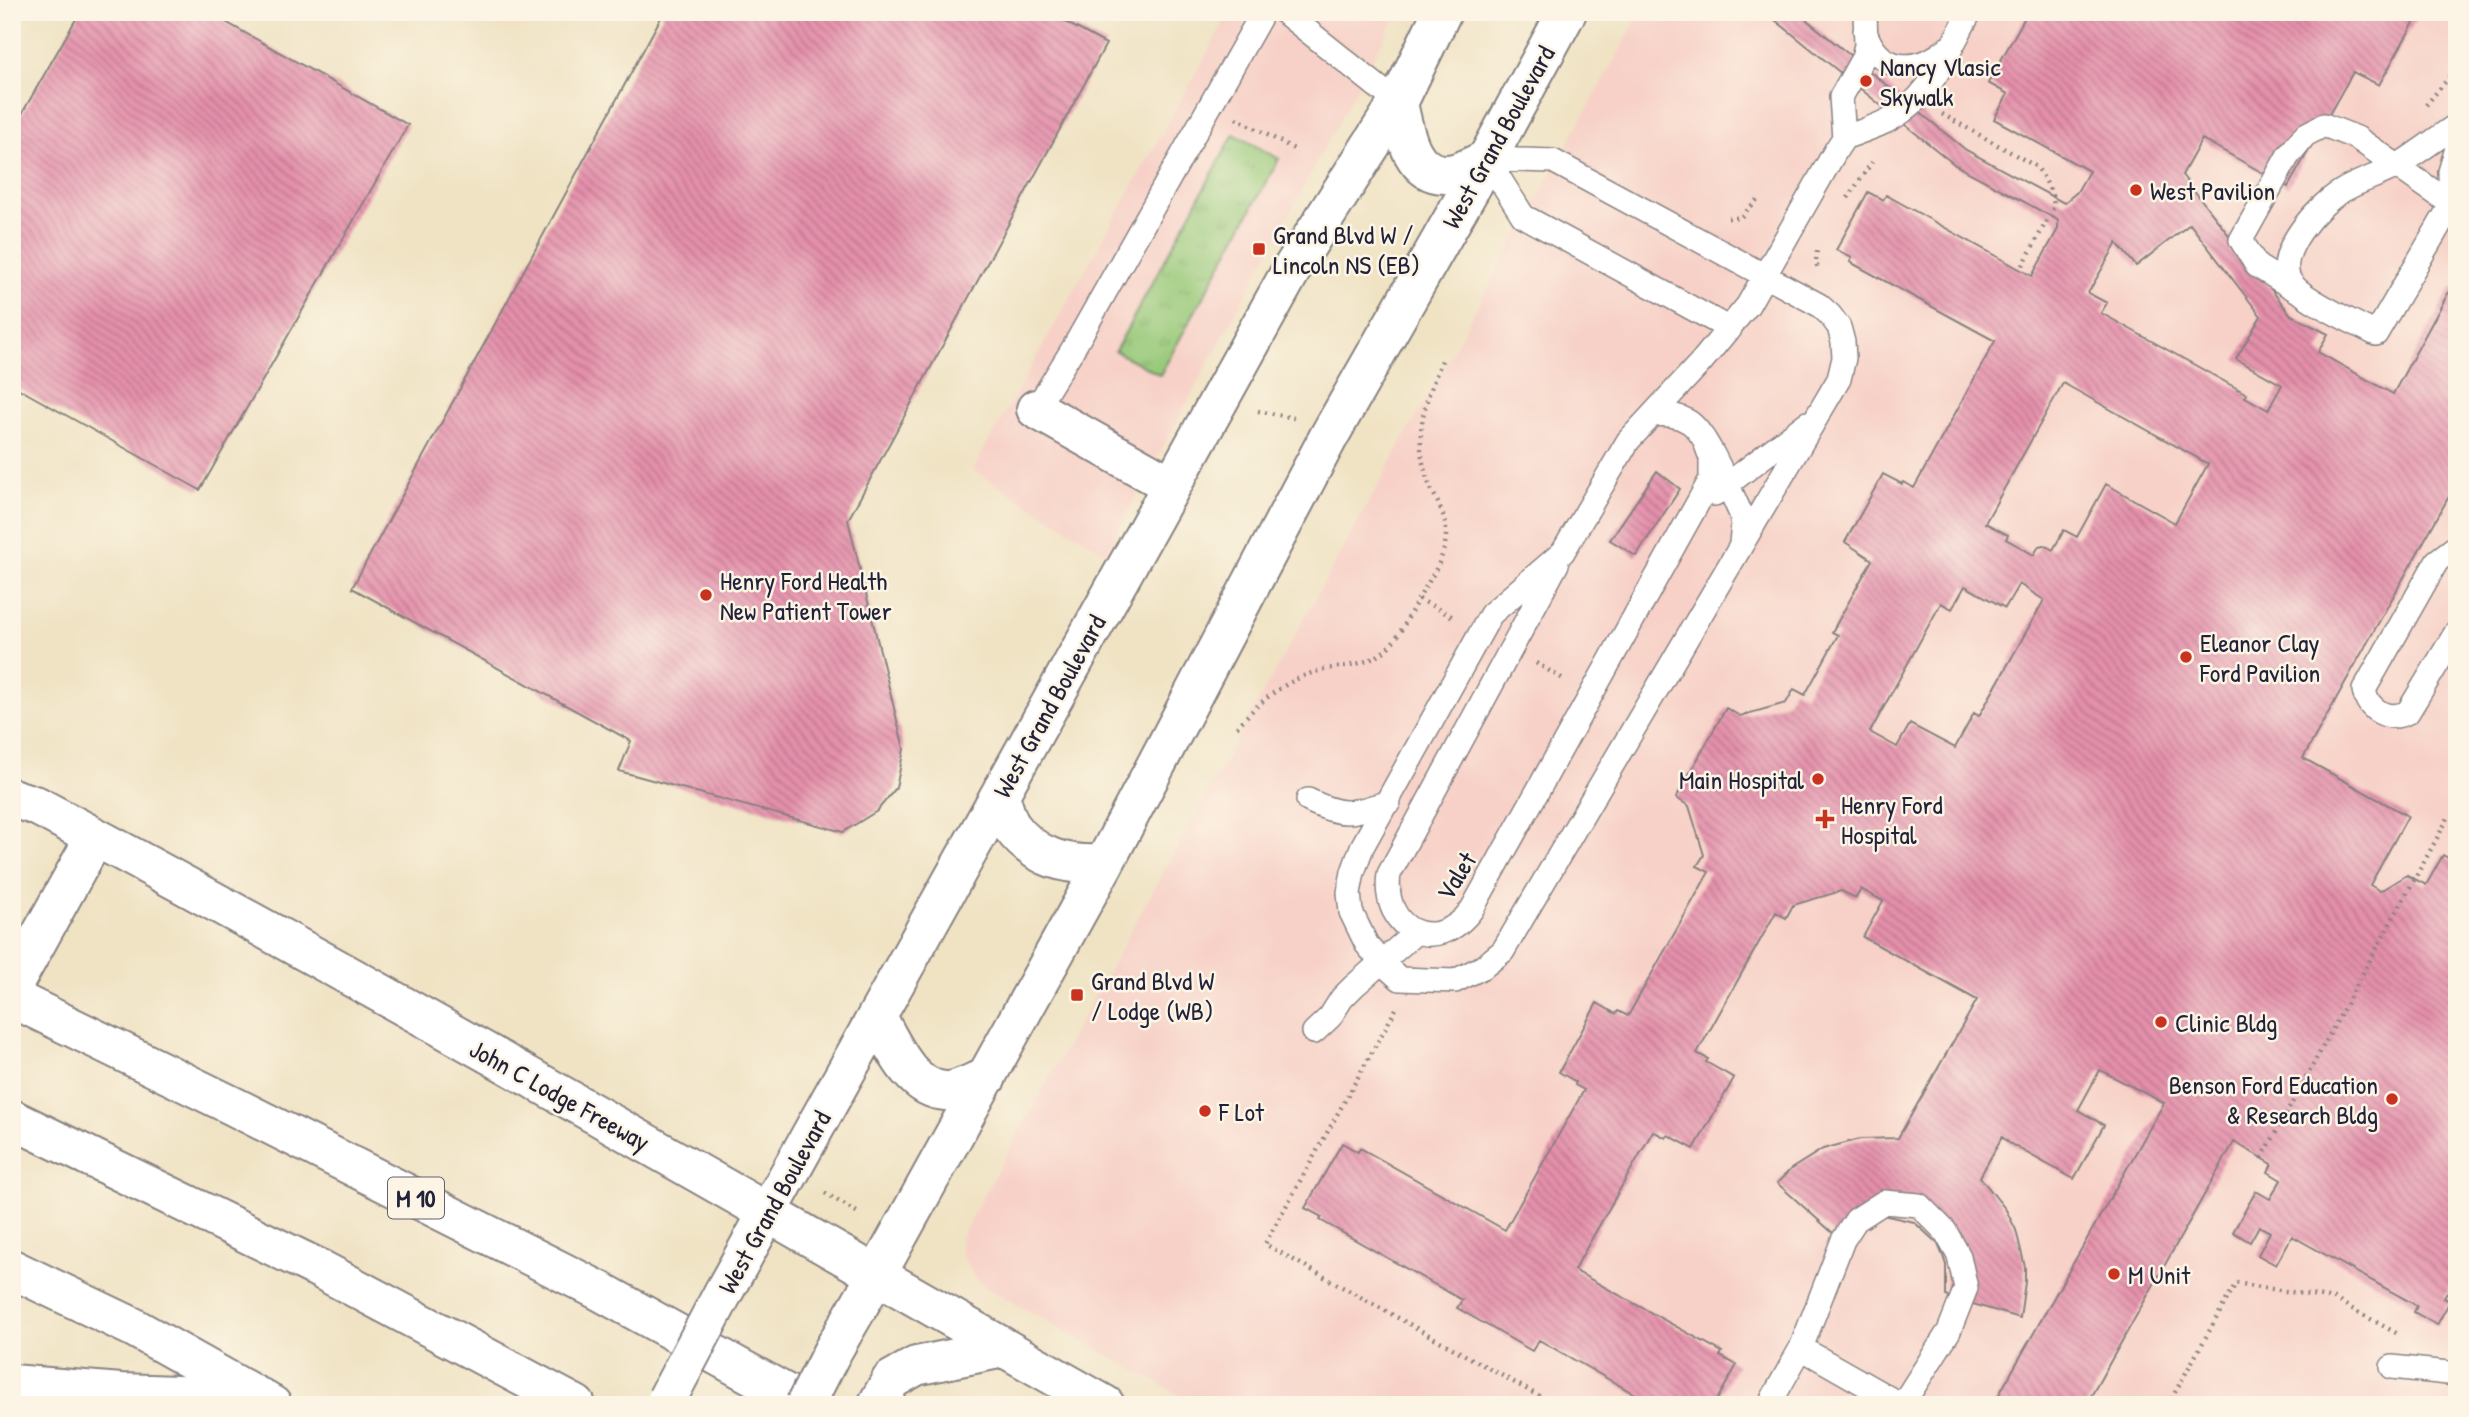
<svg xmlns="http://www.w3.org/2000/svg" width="2469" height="1417" viewBox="0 0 2469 1417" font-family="'Patrick Hand',sans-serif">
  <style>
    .built { fill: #f7d1c8 }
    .grass { fill: url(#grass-tufts); stroke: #5d765a; stroke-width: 2 }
    .building { fill: url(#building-back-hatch); fill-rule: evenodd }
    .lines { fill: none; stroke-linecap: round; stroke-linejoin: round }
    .lane-casing { stroke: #898280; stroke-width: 26 }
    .street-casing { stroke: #898280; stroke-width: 42 }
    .secondary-casing { stroke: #898280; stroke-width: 42 }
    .highway-casing { stroke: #898280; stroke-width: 42 }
    .path { stroke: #898280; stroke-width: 4.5; stroke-dasharray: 2 5; stroke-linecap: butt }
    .lane { stroke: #fff; stroke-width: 23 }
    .street { stroke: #fff; stroke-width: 38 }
    .secondary { stroke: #fff; stroke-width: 38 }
    .highway { stroke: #fff; stroke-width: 38 }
    .secondary-bridge-casing { stroke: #898280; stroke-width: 42; stroke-linecap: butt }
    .secondary-bridge { stroke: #fff; stroke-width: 38 }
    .poi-dot { fill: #c8321e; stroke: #fcf5e5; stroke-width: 2.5 }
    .labels { text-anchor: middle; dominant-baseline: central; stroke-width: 5; stroke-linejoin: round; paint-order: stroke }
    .shield { fill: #fcf5e5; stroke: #63616e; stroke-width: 2 }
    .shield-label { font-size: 24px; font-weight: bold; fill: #22223b }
    .poi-label { font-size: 26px; fill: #22223b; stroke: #fcf5e5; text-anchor: start }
    .street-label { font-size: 26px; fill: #22223b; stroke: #fcf5e5 }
  </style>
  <defs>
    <pattern id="grass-tufts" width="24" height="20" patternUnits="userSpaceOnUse" patternTransform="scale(1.75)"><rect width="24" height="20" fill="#98c979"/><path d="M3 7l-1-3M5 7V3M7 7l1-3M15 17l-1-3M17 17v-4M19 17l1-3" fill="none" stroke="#83ac6a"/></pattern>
    <pattern id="building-back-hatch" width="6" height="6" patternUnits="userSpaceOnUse" patternTransform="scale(1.75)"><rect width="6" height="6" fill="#e590ab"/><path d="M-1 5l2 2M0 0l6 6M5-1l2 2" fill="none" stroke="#b9758c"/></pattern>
  </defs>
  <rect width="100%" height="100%" fill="#fcf5e5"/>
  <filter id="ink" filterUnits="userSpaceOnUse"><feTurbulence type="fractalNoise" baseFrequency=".0143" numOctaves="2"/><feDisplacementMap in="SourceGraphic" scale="14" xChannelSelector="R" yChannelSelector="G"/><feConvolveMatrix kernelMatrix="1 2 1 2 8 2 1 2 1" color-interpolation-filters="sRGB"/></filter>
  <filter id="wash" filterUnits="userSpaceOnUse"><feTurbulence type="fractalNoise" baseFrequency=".00686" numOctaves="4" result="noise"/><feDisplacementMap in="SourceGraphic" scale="28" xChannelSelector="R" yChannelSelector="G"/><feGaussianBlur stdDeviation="1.57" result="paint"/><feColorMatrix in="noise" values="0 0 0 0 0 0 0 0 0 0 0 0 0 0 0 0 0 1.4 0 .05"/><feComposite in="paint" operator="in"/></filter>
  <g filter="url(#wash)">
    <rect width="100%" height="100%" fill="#f0e3c4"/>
    <path class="built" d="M 1207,12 L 1398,12 L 1106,553 L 973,470 L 1224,23 Z
      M 1641,12 L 2457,12 L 2457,1405 L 1197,1405 L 980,1284 L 975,1278 L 962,1255 L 960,1238 Z"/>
    <path class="grass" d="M 1234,134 L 1279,159 L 1160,375 L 1115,351 Z"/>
    <g id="blocks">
      <path class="building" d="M 80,12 L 208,12 L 408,125 L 200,490 L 12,385 L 12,131 Z
        M 664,12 L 1047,12 L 1106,44 L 848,520 L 904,749 L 896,788 L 877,811 L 843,832 L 619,771 L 631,741 L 352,588 Z
        M 1765,12 L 1797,12 L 1966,150 L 2064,203 L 2077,192 L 2089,171 L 1994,119 L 2008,94 L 1988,83 L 2028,12 L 2420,12 L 2379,85 L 2353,72 L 2288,187 L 2202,139 L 2182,175 L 2291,315 L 2328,334 L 2318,352 L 2393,394 L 2451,288 L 2457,291 L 2457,482 L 2303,758 L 2408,816 L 2370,885 L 2380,891 L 2407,875 L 2426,885 L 2443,855 L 2457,863 L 2453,870 L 2457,871 L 2457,1275 L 2444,1298 L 2450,1301 L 2437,1325 L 2414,1312 L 2417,1306 L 2292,1236 L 2276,1265 L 2258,1255 L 2270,1232 L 2259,1226 L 2250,1242 L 2233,1232 L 2256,1191 L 2270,1199 L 2281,1180 L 2268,1172 L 2272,1164 L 2234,1142 L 2086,1405 L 1993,1405 L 2164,1103 L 2100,1070 L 2078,1110 L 2104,1125 L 2074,1179 L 2009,1143 L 2002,1137 L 1980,1177 L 2006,1210 L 2016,1230 L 2025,1267 L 2025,1282 L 2020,1318 L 1946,1296 L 1946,1265 L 1943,1256 L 1938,1244 L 1914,1222 L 1883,1215 L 1834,1234 L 1777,1183 L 1791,1169 L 1823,1149 L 1860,1139 L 1898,1138 L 1977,1000 L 1863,937 L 1883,901 L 1861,889 L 1856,898 L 1841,891 L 1793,905 L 1786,918 L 1776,912 L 1697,1053 L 1708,1059 L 1706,1062 L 1734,1078 L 1694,1149 L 1668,1135 L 1666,1138 L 1653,1131 L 1574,1270 L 1722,1352 L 1720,1356 L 1737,1365 L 1714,1405 L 1654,1405 L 1539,1340 L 1532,1351 L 1457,1308 L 1462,1300 L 1320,1220 L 1322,1217 L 1305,1208 L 1342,1143 L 1358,1152 L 1360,1148 L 1505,1230 L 1584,1090 L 1575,1085 L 1576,1082 L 1559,1072 L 1597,1003 L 1616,1014 L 1618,1011 L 1628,1016 L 1709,872 L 1697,866 L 1704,855 L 1689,806 L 1676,798 L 1726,708 L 1740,716 L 1786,703 L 1794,689 L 1805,695 L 1838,635 L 1832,632 L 1872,560 L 1845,542 L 1883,474 L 1902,484 L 1903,482 L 1914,488 L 1995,341 L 1850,262 L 1852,258 L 1836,250 L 1868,192 L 1883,200 L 1886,195 L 2032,276 L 2058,229 L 2058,220 L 1955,165 ZM 2190,224 L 2261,316 L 2236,359 L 2282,385 L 2268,410 L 2245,397 L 2247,394 L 2101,313 L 2107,303 L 2088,293 L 2117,243 L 2136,266 ZM 2063,383 L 2208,464 L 2175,523 L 2106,484 L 2077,537 L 2064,530 L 2053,550 L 2044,545 L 2039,546 L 2034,555 L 2006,539 L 2008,535 L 1985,523 ZM 2019,584 L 2044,600 L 1979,716 L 1974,713 L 1955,748 L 1910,724 L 1897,747 L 1870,732 L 1941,603 L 1952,609 L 1965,586 L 2005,608 Z
        M 1657,471 L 1680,489 L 1636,556 L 1610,540 Z"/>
    </g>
  </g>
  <g filter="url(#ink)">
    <use href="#blocks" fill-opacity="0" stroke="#898280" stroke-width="2"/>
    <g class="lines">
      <g class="lane-casing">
        <path id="lane" d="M 1284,12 L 1398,103
          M 1865,31 C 1879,74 1917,74 1948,48
          M 2457,125 C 2438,137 2419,152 2400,164 C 2382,175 2360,180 2342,191 C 2318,205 2274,253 2290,281 C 2300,299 2356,323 2376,334 L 2451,205 L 2450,172 L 2457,148
          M 1844,138 C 1864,130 1886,124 1903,111 C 1935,88 1951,46 1970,12
          M 1487,159 L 1553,161 L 1819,305 L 1830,315 L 1839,327 L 1843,342 L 1844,358 L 1839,379 L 1503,951 L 1483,967 L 1455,981 L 1400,979 L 1382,963 L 1367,945 L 1351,912 L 1349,893 L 1353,872 L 1362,847 L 1491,614 L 1563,552 L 1628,441 L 1702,361 L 1748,305 L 1836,150 L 1844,138 L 1841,97 L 1863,58 L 1866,45 L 1865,12
          M 1487,159 L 1523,216 L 1730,329
          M 2296,290 L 2257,266 L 2241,240 L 2288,156 L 2305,135 L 2324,125 L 2357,138 L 2457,208
          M 1036,409 L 1074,347 L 1263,12
          M 1652,415 C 1665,414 1677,414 1689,422 C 1707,433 1731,493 1741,514 L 1743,524 L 1741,543
          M 1715,494 L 1807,423
          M 2457,546 L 2437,561 L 2364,690 C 2368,711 2389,722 2408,712 L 2457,631
          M 1557,564 L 1389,874 C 1381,931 1437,957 1472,909 L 1711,479 L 1711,458 L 1704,439
          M 1308,800 C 1344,818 1352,813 1389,802
          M 1314,1032 L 1330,1017 L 1342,998 L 1354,986 L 1415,933
          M 1801,1348 L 1901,1405
          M 2392,1367 L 2457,1374
          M 1769,1405 L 1801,1348 L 1843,1240 L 1856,1220 L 1884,1202 L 1919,1205 L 1945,1231 L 1959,1256 L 1966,1288 L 1949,1331 L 1902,1405"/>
      </g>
      <g class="street-casing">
        <path id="street" d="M 12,987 L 95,837
          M 12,1384 L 121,1393 L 261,1398"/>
      </g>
      <g class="secondary-casing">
        <path id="secondary" d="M 1398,103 C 1404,129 1410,175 1446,174 C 1461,174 1474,165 1487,159
          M 1036,409 L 1171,485
          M 1000,795 C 1003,805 1006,818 1011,826 C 1035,859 1067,866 1104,864
          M 37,806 C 398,997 750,1204 1105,1405
          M 877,1017 C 892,1043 910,1089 945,1091 C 957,1092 975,1081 987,1077
          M 12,1269 L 133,1327 L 272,1405
          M 723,1293 L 1293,267 L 1398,103 L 1442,12
          M 832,1352 L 876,1276 L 1104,864 L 1328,438 L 1487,159 L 1567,12
          M 877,1405 L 891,1380 L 916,1366 L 1004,1348"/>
      </g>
      <g class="highway-casing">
        <path id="highway" d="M 12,798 L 37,806
          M 12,998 L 231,1105 L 600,1291 L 807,1405
          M 12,1119 L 316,1267 L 576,1405"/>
      </g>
      <path class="path" d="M 2426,105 L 2457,68
        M 1942,114 L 2037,167 C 2045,180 2053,191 2054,207 L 2021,269
        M 1236,118 L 1294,149
        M 1848,198 L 1872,162
        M 1728,218 L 1740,218 L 1757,200
        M 1817,251 L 1816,261 L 1818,270
        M 1258,411 L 1294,418
        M 1419,599 L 1455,618
        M 1536,663 L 1565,680
        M 1237,727 C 1257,704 1279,685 1309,674 C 1337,663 1370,670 1391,644 C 1402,632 1408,617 1416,603 C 1429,580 1447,558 1446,531 C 1446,513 1434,497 1428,481 C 1412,435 1425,401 1443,358
        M 1396,1009 L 1265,1244 L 1555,1405
        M 2262,1158 L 2448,818 L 2457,822
        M 825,1193 L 860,1214
        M 2456,1275 L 2457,1276
        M 2168,1405 L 2236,1283 L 2334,1299 L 2398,1334"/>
      <use href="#lane" class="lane"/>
      <use href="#street" class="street"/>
      <use href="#secondary" class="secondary"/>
      <use href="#highway" class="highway"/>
      <g class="secondary-bridge-casing">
        <path id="secondary-bridge" d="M 667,1399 L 723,1293
          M 805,1405 L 832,1352"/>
      </g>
      <use href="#secondary-bridge" class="secondary-bridge"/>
    </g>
  </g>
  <g class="poi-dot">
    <circle cx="1866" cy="81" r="7"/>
    <circle cx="2136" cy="190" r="7"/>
    <rect x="1252" y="242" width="14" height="14" rx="3.5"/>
    <circle cx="706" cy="595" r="7"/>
    <circle cx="2186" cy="657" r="7"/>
    <circle cx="1818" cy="779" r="7"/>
    <path d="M1821.5 808.5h7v7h7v7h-7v7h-7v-7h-7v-7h7z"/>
    <rect x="1070" y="988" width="14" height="14" rx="3.5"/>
    <circle cx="2161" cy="1022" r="7"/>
    <circle cx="2392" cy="1099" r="7"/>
    <circle cx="1205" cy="1111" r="7"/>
    <circle cx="2114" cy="1274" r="7"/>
  </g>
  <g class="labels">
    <rect class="shield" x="388" y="1177.5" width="56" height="41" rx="5"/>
    <g class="shield-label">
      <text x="416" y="1198">M 10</text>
    </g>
    <g class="poi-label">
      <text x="1880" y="66">Nancy Vlasic<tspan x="1880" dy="30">Skywalk</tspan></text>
      <text x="2150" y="190">West Pavilion</text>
      <text x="1273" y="234">Grand Blvd W /<tspan x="1273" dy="30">Lincoln NS (EB)</tspan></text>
      <text x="720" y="580">Henry Ford Health<tspan x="720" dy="30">New Patient Tower</tspan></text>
      <text x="2200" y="642">Eleanor Clay<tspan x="2200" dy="30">Ford Pavilion</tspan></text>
      <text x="1804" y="779" text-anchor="end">Main Hospital</text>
      <text x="1841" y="804">Henry Ford<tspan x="1841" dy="30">Hospital</tspan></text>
      <text x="1091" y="980">Grand Blvd W<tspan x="1091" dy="30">/ Lodge (WB)</tspan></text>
      <text x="2175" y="1022">Clinic Bldg</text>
      <text x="2378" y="1084" text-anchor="end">Benson Ford Education<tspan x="2378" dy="30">&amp; Research Bldg</tspan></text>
      <text x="1219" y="1111">F Lot</text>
      <text x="2128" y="1274">M Unit</text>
    </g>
    <g class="street-label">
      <text transform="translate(1498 137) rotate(-61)">West Grand Boulevard</text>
      <text transform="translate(1049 706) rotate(-61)">West Grand Boulevard</text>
      <text transform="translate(1456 876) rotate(-58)">Valet</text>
      <text transform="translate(560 1095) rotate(29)">John C Lodge Freeway</text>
      <text transform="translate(774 1202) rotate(-61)">West Grand Boulevard</text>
    </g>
  </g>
  <rect width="2469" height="1417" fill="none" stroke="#fcf5e5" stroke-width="42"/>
</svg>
